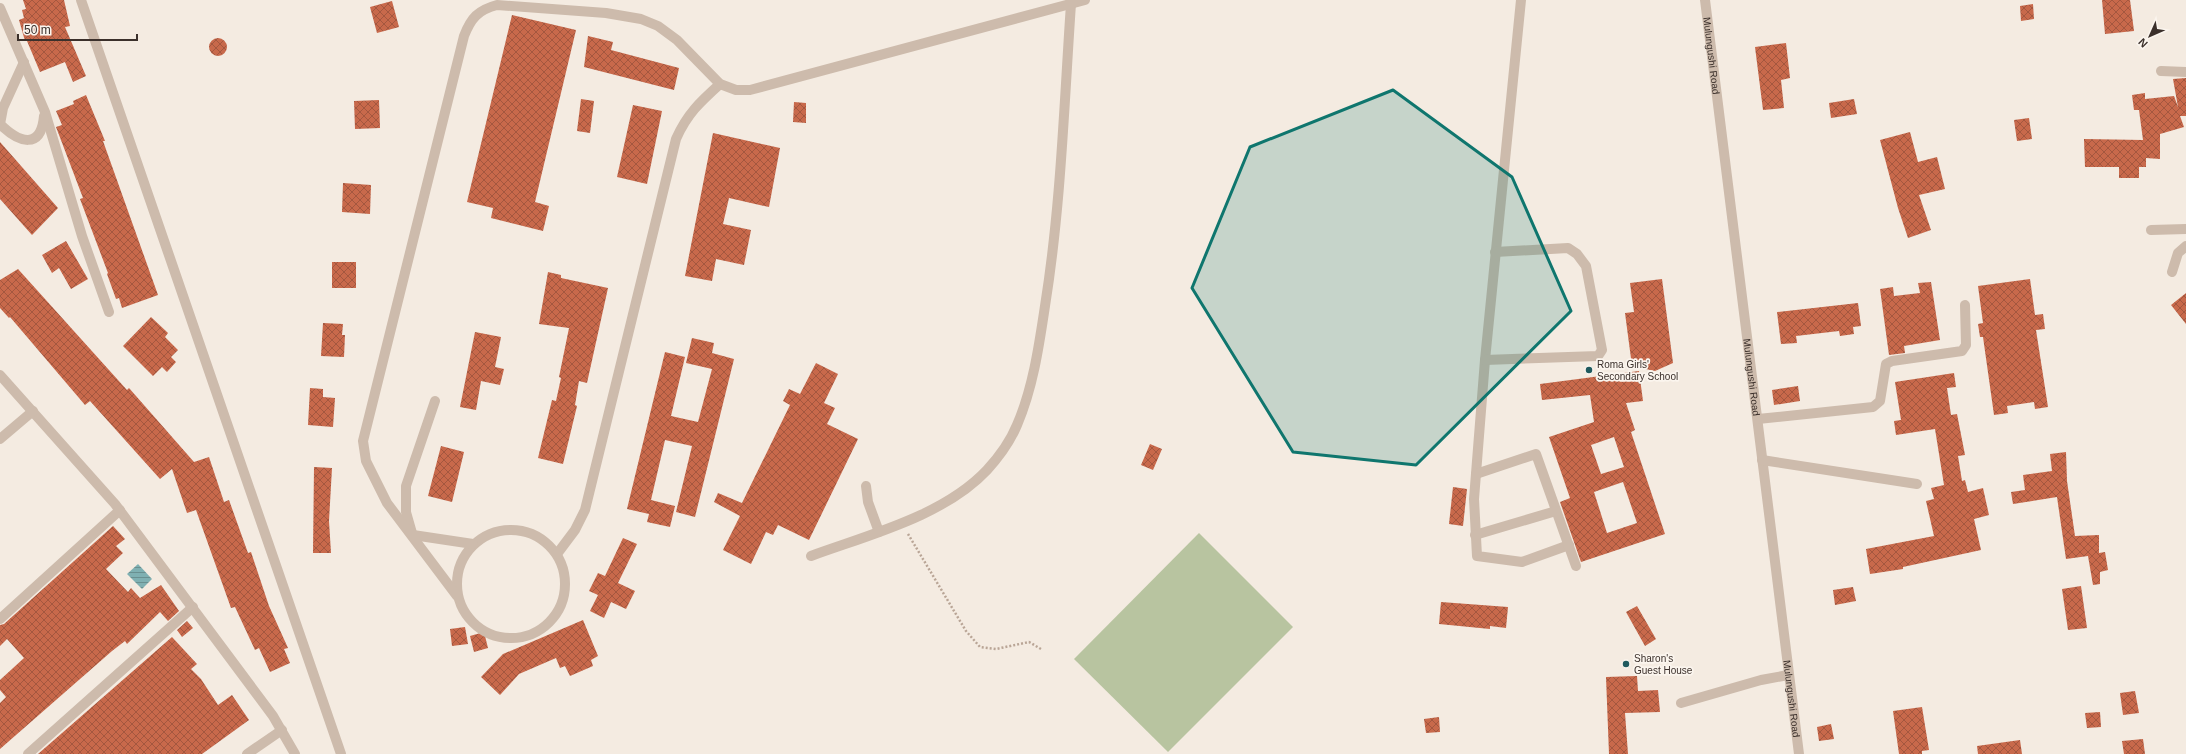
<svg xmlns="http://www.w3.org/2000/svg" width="2186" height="754" viewBox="0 0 2186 754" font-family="Helvetica,sans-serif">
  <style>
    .grass { fill: #b8c4a0 }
    .water { fill: url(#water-rules) }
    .building { fill: url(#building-cross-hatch); fill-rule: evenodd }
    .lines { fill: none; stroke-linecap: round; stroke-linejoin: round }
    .path { stroke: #b9a596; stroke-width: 2.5; stroke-dasharray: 2 2; stroke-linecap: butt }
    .minor { stroke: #cdbbac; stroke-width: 10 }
    .marked { fill: #0f766e; fill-opacity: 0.2; stroke: #0f766e; stroke-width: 3; stroke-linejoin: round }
    .poi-dot { fill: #1f5a5e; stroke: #fbf5ee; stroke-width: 1.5 }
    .labels { text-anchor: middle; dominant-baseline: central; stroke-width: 3.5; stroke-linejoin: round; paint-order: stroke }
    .street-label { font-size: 10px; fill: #3b302b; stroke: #fbf5ee }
    .poi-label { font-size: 10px; fill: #3b302b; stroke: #fbf5ee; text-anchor: start }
  </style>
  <defs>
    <pattern id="water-rules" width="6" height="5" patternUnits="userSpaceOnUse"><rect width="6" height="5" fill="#7fb0b2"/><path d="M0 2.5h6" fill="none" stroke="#699091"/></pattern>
    <pattern id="building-cross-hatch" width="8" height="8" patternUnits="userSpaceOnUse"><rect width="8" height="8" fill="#c8694b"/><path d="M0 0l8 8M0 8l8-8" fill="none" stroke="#a4573f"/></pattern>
  </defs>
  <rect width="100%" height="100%" fill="#f4ebe1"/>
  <path class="grass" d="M 1199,533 L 1293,627 L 1168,752 L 1074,659 Z"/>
  <path class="water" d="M 138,564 L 152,579 L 142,589 L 127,574 Z"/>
  <path class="building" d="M 23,0 L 64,0 L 70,26 L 65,27 L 86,76 L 73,82 L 65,62 L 40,72 L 27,41 L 25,41 L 19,20 L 24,18 L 22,10 L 26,9 Z
    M 2102,0 L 2130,0 L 2134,31 L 2105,34 Z
    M 392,1 L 399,27 L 377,33 L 370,7 Z
    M 2033,4 L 2034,19 L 2021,21 L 2020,6 Z
    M 512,15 L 576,30 L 535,202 L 549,206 L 543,231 L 491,218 L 493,208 L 467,202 Z
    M 588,36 L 613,42 L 611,50 L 679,68 L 674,90 L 584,67 Z
    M209 47a9 9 0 1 1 18 0a9 9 0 1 1-18 0Z
    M 1786,43 L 1790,78 L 1781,80 L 1784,108 L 1763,110 L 1755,47 Z
    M 2186,78 L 2186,116 L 2180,116 L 2184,127 L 2160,134 L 2160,159 L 2146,158 L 2146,167 L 2139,167 L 2139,178 L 2119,178 L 2119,167 L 2085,167 L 2084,139 L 2143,140 L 2139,110 L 2134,110 L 2132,95 L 2145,93 L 2145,99 L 2174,96 L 2178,107 L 2173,79 Z
    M 86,95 L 105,141 L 103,141 L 158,295 L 122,308 L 119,298 L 116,299 L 107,274 L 108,273 L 80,199 L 83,198 L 56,127 L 62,125 L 56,111 L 74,104 L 73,101 Z
    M 581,99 L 594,101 L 590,133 L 577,131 Z
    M 1854,99 L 1857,114 L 1831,118 L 1829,103 Z
    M 379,100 L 380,128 L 355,129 L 354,101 Z
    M 794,102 L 806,103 L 806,123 L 793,122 Z
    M 633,105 L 662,111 L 647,184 L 617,177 Z
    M 2029,118 L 2032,139 L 2017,141 L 2014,120 Z
    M 1910,132 L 1918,162 L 1937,157 L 1945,189 L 1919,195 L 1931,230 L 1908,238 L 1898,208 L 1880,140 Z
    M 713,133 L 780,148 L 769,207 L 729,198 L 723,224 L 751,230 L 744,265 L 716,259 L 712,281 L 685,276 Z
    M 0,142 L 58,208 L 32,235 L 0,199 Z
    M 343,183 L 371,185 L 370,214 L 342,212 Z
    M 66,241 L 88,279 L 71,289 L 59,268 L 52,273 L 42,255 Z
    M 332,262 L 356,262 L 356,288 L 332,288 Z
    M 18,269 L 127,390 L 129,388 L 194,462 L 209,457 L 224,502 L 229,500 L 248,553 L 251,552 L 269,606 L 288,648 L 284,649 L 290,663 L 270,672 L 259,648 L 255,650 L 235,607 L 231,608 L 196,510 L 187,513 L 172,469 L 160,479 L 90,401 L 85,405 L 10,317 L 9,318 L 0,308 L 0,280 Z
    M 548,272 L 561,275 L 561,278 L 608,288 L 587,383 L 579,381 L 575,405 L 577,406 L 563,464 L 538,458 L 552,400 L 556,401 L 561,378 L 559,377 L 569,328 L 539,324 Z
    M 1662,279 L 1673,363 L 1655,371 L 1632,366 L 1625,313 L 1634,312 L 1630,283 Z
    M 2030,279 L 2035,315 L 2043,314 L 2045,329 L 2036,330 L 2048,407 L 2035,409 L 2034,402 L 2007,406 L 2008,413 L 1994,415 L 1983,337 L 1980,337 L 1978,324 L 1983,323 L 1978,286 Z
    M 1931,282 L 1940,340 L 1904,346 L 1905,353 L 1889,355 L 1880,289 L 1893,287 L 1894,296 L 1920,293 L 1918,283 Z
    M 2186,293 L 2186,324 L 2171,305 Z
    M 1858,303 L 1861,326 L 1853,327 L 1854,334 L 1840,336 L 1839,331 L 1796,336 L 1797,343 L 1781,344 L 1777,312 Z
    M 151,317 L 168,333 L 165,337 L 178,350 L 171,357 L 176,362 L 167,372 L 162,367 L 153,376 L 123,346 Z
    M 323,323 L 343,324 L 342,335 L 345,335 L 344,357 L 321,356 Z
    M 475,332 L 501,337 L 495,367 L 504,369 L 500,385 L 481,381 L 476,410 L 460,407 Z
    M 692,338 L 714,343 L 712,353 L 734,359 L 695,517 L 676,512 L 692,446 L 665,440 L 651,500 L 675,506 L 670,527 L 647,522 L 649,514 L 627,509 L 665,352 L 685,357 L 671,416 L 698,422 L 712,369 L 686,363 Z
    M 816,363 L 838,374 L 824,403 L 835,408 L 827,424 L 858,439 L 809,540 L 778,525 L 773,535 L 766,532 L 751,564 L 723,550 L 740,516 L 714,502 L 718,493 L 742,503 L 790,405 L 783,401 L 789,389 L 800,394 Z
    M 1639,371 L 1643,401 L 1626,403 L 1635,430 L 1631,432 L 1665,534 L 1581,562 L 1560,502 L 1570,498 L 1549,437 L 1594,422 L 1590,395 L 1542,400 L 1540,384 ZM 1614,437 L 1624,467 L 1601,474 L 1591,445 ZM 1623,482 L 1637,523 L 1607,533 L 1594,492 Z
    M 1954,373 L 1956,387 L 1947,388 L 1951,415 L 1957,414 L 1965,455 L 1958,456 L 1962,481 L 1965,480 L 1968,492 L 1983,488 L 1989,515 L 1974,519 L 1981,550 L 1903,567 L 1903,569 L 1870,574 L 1866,549 L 1934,536 L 1926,501 L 1934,499 L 1931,488 L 1944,485 L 1935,429 L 1896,435 L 1894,421 L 1901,420 L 1895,382 Z
    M 1798,386 L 1800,401 L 1774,405 L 1772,390 Z
    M 310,388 L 323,389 L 323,397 L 335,398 L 333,427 L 308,425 Z
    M 1150,444 L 1162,449 L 1153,470 L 1141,465 Z
    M 441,446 L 464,452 L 452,502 L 428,496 Z
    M 2066,452 L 2067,481 L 2075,536 L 2099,535 L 2099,553 L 2105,552 L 2108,570 L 2100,572 L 2100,584 L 2093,585 L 2088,556 L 2066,559 L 2057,497 L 2013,504 L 2011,492 L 2025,490 L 2023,475 L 2052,471 L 2050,454 Z
    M 314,467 L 332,468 L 329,521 L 331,553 L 313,553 Z
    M 1453,487 L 1467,489 L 1463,526 L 1449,524 Z
    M 113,526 L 125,539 L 116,546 L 123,553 L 106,569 L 128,592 L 131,588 L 140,598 L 161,585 L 179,611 L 168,621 L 160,612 L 127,644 L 125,641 L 112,651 L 0,749 L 0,703 L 6,697 L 0,690 L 0,680 L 24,658 L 7,639 L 0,646 L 0,625 L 4,624 Z
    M 623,538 L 637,544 L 618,583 L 635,591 L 626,609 L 611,602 L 604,618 L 590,611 L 598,595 L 589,591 L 598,573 L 605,576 Z
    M 2081,586 L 2087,628 L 2068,630 L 2062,589 Z
    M 1853,587 L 1856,601 L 1835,605 L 1833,590 Z
    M 1441,602 L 1508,607 L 1506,628 L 1490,626 L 1490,629 L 1439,624 Z
    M 1637,606 L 1656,639 L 1645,646 L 1626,612 Z
    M 583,620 L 598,656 L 591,660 L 593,666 L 570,676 L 565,666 L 560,668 L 556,658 L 519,674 L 500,695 L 481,677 L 503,654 Z
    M 187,621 L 193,628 L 182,637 L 177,630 Z
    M 465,627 L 468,644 L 452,646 L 450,629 Z
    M 484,632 L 488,648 L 474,652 L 470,636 Z
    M 172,637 L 197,664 L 191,669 L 201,679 L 218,705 L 232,695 L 249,720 L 202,754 L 38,754 Z
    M 1637,676 L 1638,691 L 1658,690 L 1660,712 L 1625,713 L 1628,754 L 1609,754 L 1606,677 Z
    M 2135,691 L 2139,713 L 2123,715 L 2120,693 Z
    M 1922,707 L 1929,750 L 1922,751 L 1922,754 L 1899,754 L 1893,711 Z
    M 2100,712 L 2101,727 L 2087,728 L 2085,713 Z
    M 1439,717 L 1440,732 L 1426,733 L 1424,719 Z
    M 1831,724 L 1834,739 L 1819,741 L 1817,727 Z
    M 2143,739 L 2145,754 L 2124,754 L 2122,741 Z
    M 2020,740 L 2022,754 L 1978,754 L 1977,746 Z"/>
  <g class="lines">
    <path class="path" d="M 908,534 L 966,631 L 980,647 L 996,649 L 1029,642 L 1041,649"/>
    <g class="minor">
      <path d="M 81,0 L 341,754"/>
      <path d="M 1521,0 L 1485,360 L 1474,499 L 1477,556 L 1522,562 L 1569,545"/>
      <path id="s1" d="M 1705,0 L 1799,754"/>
      <path d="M 0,8 L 45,112 L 82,236 L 109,312"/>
      <path d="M 24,62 L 3,108 L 0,124 C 19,143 41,150 44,116"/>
      <path d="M 2161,71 L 2186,72"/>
      <path d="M 2151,230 L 2186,229"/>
      <path d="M 2172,272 L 2178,253 L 2186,246"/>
      <path d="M 1485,360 L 1598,356 L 1602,350 L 1586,266 L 1577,254 L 1568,248 L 1495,252"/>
      <path d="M 0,375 L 115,504 L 273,716 L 295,754"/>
      <path d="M 1758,419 L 1873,407 L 1880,401 L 1886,364 L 1892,361 L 1962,351 L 1966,345 L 1965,305"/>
      <path d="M 0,439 L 33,411"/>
      <path d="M 1762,460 L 1917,484"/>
      <path d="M 1476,474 L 1536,454 L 1576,566"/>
      <path d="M 866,486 L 868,502 L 879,532"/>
      <circle cx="511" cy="584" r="54"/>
      <path d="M 412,533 L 406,512 L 406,486 L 435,401"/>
      <path d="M 413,535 L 473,544"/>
      <path d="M 1475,535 L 1556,511"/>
      <path d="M 557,554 L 575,530 L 585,510 L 676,139 C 687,114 700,102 720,84"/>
      <path d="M 811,556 C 868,535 944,516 987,470 C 999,457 1010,442 1017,425 C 1033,388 1039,346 1045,306 C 1061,206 1064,105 1071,4"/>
      <path d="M 457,596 L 387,503 L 366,461 L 363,441 L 464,36 C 471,18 478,10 497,5 L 606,13 L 641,19 L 658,26 L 677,40 L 720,84 L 736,90 L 750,90 L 1085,0"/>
      <path d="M 0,619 L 120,510"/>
      <path d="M 1681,703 L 1761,680 L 1788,675"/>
      <path d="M 28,754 L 193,607"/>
      <path d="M 247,754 L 282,730"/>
    </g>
  </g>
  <path class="marked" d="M 1393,90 L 1512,177 L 1571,311 L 1416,465 L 1293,452 L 1192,288 L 1250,147 Z"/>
  <g class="poi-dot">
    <circle cx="1589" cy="370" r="4"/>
    <circle cx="1626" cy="664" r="4"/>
  </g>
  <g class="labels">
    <g class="street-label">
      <text stroke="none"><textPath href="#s1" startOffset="56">Mulungushi Road</textPath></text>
      <text stroke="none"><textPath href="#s1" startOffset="380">Mulungushi Road</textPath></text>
      <text stroke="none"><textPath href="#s1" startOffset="704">Mulungushi Road</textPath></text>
    </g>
    <g class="poi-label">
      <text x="1597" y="364">Roma Girls'<tspan x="1597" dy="12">Secondary School</tspan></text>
      <text x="1634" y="658">Sharon's<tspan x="1634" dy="12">Guest House</tspan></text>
    </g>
  </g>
  <g transform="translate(2150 36) rotate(225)" stroke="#fbf5ee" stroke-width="3" paint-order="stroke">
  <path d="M0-3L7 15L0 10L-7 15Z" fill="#3b302b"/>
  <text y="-6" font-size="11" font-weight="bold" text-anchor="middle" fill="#3b302b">N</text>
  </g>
  <path d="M18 34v6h119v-6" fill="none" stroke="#3b302b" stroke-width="2"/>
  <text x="24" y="34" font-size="12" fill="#3b302b" stroke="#fbf5ee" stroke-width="3" paint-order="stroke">50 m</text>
</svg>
